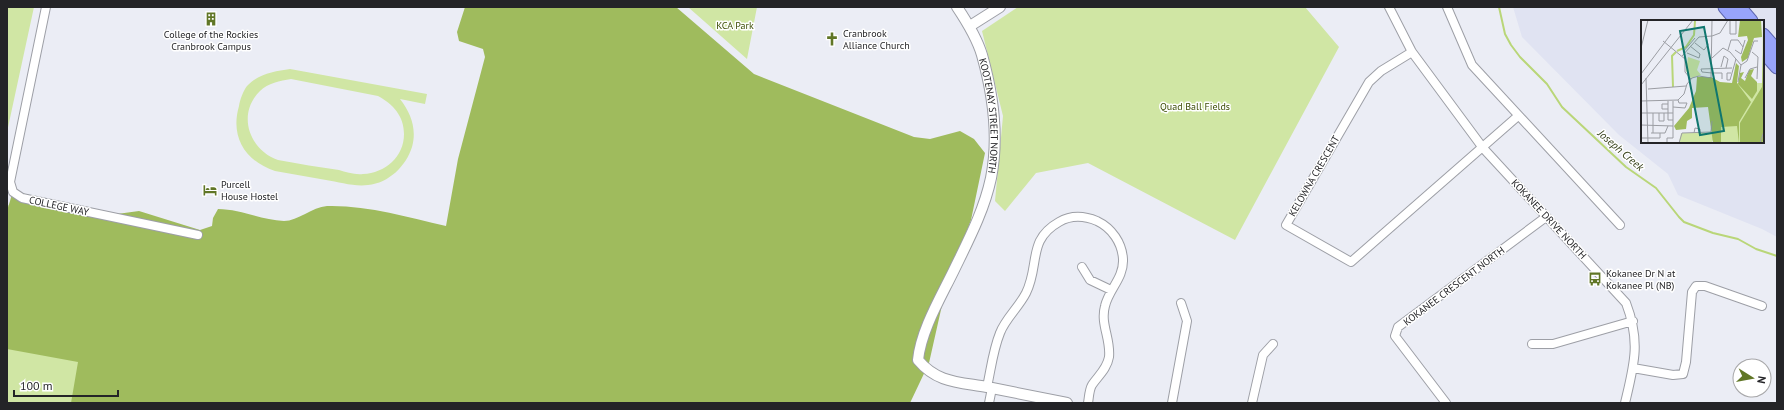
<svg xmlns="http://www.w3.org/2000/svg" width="1784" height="410" viewBox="0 0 1784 410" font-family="'PT Sans',sans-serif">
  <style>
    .built { fill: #e0e3f2; fill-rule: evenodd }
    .green { fill: #d0e6a4; fill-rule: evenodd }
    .forest { fill: #9fbb5d }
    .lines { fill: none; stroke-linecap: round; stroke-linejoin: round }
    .stream { stroke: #b9d678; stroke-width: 2 }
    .minor-casing { stroke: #9d9fa6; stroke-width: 10 }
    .tertiary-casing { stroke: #9d9fa6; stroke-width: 12 }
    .trunk-casing { stroke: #5f68b0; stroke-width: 15 }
    .minor { stroke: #fff; stroke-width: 8 }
    .tertiary { stroke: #fff; stroke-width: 10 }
    .trunk { stroke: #98a4fa; stroke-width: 13 }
    .labels { text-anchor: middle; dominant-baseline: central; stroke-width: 3; stroke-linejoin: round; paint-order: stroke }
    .park-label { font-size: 10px; fill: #3b4c03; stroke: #fff }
    .poi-label { font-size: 10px; fill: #242427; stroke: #fff; text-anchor: start }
    .street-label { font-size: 10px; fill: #242427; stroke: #fff }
    .water-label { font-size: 11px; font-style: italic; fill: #313c15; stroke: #fff }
    .inset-river { fill: none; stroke: #b9d678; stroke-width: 2 }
    .inset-road { fill: none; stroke: #9b9da3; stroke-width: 1 }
    .view { fill: #0f766e; fill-opacity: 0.15; stroke: #0f766e; stroke-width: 2 }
    .inset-edge { fill: none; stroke: #242427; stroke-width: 2 }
  </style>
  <rect width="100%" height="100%" fill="#ebedf5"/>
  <path class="built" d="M 1513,7 L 1777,7 L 1777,237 L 1762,229 L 1678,195 L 1668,174 L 1619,135 L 1522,37 ZM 1642,21 L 1763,21 L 1763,142 L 1642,142 Z"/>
  <path class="green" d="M 7,7 L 34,7 L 7,132 Z
    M 688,7 L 757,7 L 747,59 Z
    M 1018,7 L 1305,7 L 1339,47 L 1235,240 L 1088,163 L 1036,173 L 1005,211 L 995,201 L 1003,116 L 982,31 Z
    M 290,69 L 427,94 L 425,104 L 400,99 C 411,113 417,129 412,147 C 406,166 389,183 368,185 C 355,187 339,182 326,180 C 309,177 292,174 275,171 C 245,161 230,137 239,106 C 240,100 243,91 247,86 C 258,74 275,71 290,69 ZM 291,79 L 378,96 C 393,104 404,116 404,134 C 404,157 385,173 363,174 C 355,175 346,172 339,170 C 319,167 299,164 278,160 C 250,150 236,115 260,91 C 268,83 280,81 291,79 Z
    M 7,205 L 30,209 L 202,403 L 7,403 Z"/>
  <path class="forest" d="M 465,7 L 676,7 L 754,74 L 914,137 L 930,139 L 960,131 L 974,139 L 985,153 L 971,220 L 947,283 L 929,363 L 910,403 L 71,403 L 78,362 L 7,349 L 7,211 L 13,191 L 86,209 L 117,214 L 139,211 L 200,230 L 212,226 L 213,218 L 218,209 C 240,209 261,220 284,221 C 298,221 312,207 327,206 C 367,205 407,217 446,226 L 458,159 L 485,57 L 483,49 L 459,41 L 457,32 Z"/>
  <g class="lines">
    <path class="stream" d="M 1499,7 L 1505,34 L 1511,45 L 1520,57 L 1547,84 L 1562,107 L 1626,167 L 1656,188 L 1679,217 L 1684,222 L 1713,233 L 1738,239 L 1756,249 L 1777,256"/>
    <g class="minor-casing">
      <path id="minor" d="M 46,7 L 10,182 L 13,192 L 22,198 L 198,235
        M 1389,7 L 1412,52 L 1483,148 L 1626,303 C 1641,342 1634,365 1625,403
        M 1447,7 L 1472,65 L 1620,225
        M 1412,52 L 1381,71 L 1369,82 L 1286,225 L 1351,262 L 1518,116
        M 1082,267 L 1090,280 L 1111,290
        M 1532,344 L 1553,344 L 1633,321
        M 1633,368 L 1673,375 L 1683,374 L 1686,362 L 1692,292 L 1696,286 L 1705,286 L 1762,306
        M 989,403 L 992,388 L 987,387 C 991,369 993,350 1000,333 C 1005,319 1019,307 1026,293 C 1040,265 1027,240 1059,222 C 1071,215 1085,216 1097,221 C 1112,228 1122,243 1123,259 C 1124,278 1109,289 1105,306 C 1100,324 1111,339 1109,357 C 1107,369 1098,376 1092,385 C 1089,390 1089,398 1088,403
        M 1172,403 L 1187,321 L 1181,303
        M 1252,403 L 1263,355 L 1273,344
        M 1446,403 L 1395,336 L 1398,327 L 1546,217"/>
    </g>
    <g class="tertiary-casing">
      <g id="tertiary">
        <path id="s1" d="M 957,7 C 967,22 977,38 982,55 C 993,94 999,138 991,178 C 984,211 968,241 954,270 C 941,297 921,330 918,360 C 937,383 959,382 987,387"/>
        <path d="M 970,26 L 1000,7"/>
        <path d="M 992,388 L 1067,403"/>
      </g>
    </g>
    <g class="trunk-casing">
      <path id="trunk" d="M 1725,7 L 1737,21
        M 1739,7 L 1751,21
        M 1763,35 L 1777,51
        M 1763,51 L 1777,67"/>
    </g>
    <use href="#minor" class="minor"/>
    <use href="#tertiary" class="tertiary"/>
    <use href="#trunk" class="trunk"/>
  </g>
  <defs>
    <g id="building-bare" transform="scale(1.08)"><path d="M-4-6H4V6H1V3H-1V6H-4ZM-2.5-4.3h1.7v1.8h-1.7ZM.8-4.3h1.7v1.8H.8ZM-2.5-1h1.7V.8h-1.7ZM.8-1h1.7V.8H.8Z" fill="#607626" stroke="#fff" stroke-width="2.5" paint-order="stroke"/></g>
    <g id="church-bare" transform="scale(1.08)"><path d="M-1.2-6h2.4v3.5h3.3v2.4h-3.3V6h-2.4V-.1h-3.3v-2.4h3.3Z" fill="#607626" stroke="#fff" stroke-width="2.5" paint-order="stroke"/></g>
    <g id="hotel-bare" transform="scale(1.08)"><path d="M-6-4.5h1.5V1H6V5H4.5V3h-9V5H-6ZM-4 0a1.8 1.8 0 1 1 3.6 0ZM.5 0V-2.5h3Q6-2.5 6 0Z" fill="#607626" stroke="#fff" stroke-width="2.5" paint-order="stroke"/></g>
    <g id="bus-bare" transform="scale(1.08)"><path d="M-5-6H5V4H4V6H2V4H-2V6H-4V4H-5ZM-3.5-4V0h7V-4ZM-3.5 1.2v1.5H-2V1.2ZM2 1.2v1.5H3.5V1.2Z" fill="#607626" stroke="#fff" stroke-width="2.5" paint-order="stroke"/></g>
  </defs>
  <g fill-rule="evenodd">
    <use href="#building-bare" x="211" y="19"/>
    <use href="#church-bare" x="832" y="39"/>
    <use href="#hotel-bare" x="210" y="190"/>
    <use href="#bus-bare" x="1595" y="279"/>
  </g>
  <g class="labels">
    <g class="park-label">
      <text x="735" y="25">KCA Park</text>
      <text x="1195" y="106">Quad Ball Fields</text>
    </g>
    <g class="poi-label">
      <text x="843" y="33">Cranbrook<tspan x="843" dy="12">Alliance Church</tspan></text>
      <text x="211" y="34" text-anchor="middle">College of the Rockies<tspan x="211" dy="12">Cranbrook Campus</tspan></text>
      <text x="221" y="184">Purcell<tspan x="221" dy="12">House Hostel</tspan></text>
      <text x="1606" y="273">Kokanee Dr N at<tspan x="1606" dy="12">Kokanee Pl (NB)</tspan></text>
    </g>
    <g class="street-label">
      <text stroke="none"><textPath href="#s1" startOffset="116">KOOTENAY STREET NORTH</textPath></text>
      <text transform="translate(1314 176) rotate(-60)">KELOWNA CRESCENT</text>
      <text transform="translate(59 206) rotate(12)">COLLEGE WAY</text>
      <text transform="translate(1549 219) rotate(47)">KOKANEE DRIVE NORTH</text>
      <text transform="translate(1454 286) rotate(-37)">KOKANEE CRESCENT NORTH</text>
    </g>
    <g class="water-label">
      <text transform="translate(1621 150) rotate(41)">Joseph Creek</text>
    </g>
  </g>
  <g transform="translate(1641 20)">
    <rect width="123" height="123" fill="#ebedf5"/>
    <path d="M 121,0 L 123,123 L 73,123 L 71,120 L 71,123 L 38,123 L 40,113 L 71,113 L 71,63 L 121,63 ZM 47,37 L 59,41 L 56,50 L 60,55 L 50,58 L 45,51 Z" fill="#d0e6a4"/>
    <path d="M 99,0 L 120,0 L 121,17 L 113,18 L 107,38 L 101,42 L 100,37 L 107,20 L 106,16 L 97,17 ZM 123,0 L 123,119 L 121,123 L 99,123 L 99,103 L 121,67 ZM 95,43 L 98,46 L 96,63 L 110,82 L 98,102 L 98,123 L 96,106 L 80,107 L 80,123 L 72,123 L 67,87 L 51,88 L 51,98 L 46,101 L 45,109 L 35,110 L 33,106 L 48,88 L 55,71 L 56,57 L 70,57 L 79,62 L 91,63 ZM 113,49 L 110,56 L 116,62 L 116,71 L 111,79 L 97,64 L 99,53 L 103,52 L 100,58 L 104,61 L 108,50 Z" fill="#9fbb5d"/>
    <path class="inset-river" d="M 36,31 L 45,27 L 53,15 L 54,1M 32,67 L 31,36 L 35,32"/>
    <path class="inset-road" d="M 89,0 L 89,14 L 95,14 L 95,0M 71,16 L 79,13 L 87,0M 22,21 L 44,39 L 44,52 L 50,59M 54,23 L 63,30 L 67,25 L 65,16M 0,28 L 7,0M 82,28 L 89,32 L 100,45M 87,30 L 90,20 L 97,20 L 102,27M 94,30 L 100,34 L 104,20M 42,32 L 54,18M 111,32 L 117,37 L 116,59M 46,33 L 58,38 L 59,34 L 49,26M 41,36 L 58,17 L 71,16M 71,38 L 82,28M 100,45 L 106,41 L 113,21 L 117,21M 80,47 L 83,36 L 87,39 L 85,48M 71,53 L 61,52 L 60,49 L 91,48M 71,53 L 81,53 L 81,59M 90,53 L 86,53 L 86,60 L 89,60 L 95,39M 0,54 L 30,14M 5,58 L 7,123M 104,58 L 109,49 L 116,47M 97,62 L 100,45M 0,65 L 52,0M 7,69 L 45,66M 0,81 L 37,80 L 43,74 L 46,64 L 51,58 L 58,56 L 70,58 L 71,0M 27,81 L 27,100 L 32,100M 32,87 L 44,88 L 46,83 L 38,83 L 37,80M 27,89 L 21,89 L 21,84 L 27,84M 0,93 L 32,93M 18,93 L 18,101 L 23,101 L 23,93M 0,105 L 32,106M 10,113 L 24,113 L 27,106M 12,113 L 12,93M 53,113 L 54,108 L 59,109 L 59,113M 0,118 L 19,118 L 19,113M 26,123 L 26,118 L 32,118 L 32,81M 38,123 L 41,113 L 70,112 L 71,101M 119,123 L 123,111"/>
    <path class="view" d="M 63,7 L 83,111 L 59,115 L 39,11 Z"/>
    <rect width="123" height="123" class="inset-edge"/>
  </g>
  <rect width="1784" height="410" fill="none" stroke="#242427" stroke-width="16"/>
  <g transform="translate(1752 378) rotate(101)"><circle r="19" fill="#ffffff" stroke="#a7a7a9"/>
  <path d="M0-3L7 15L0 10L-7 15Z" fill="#607626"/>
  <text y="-6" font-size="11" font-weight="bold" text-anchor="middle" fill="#242427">N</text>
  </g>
  <path d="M14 390v6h104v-6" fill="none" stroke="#242427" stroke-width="2"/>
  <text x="20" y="390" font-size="12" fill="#242427" stroke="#ffffff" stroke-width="3" paint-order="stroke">100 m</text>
</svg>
